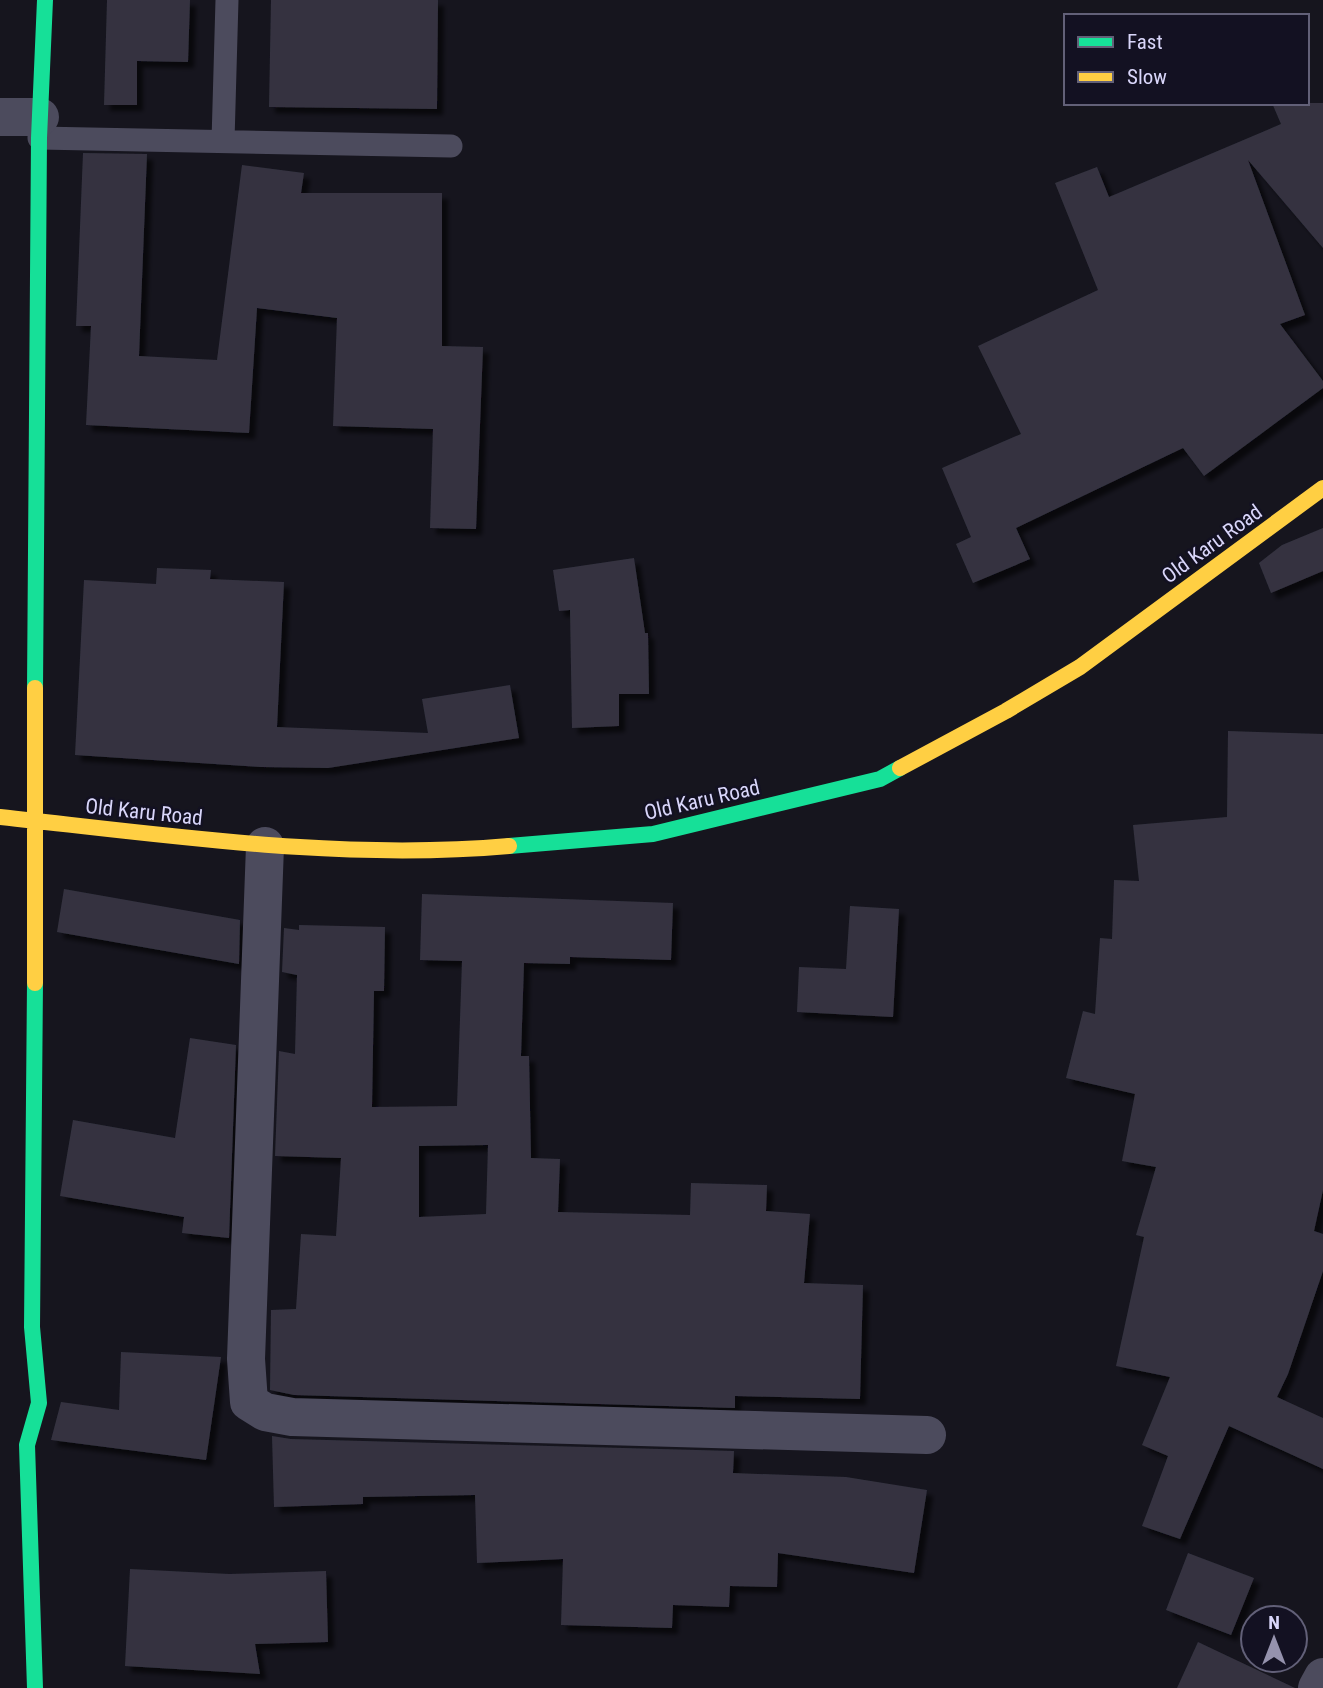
<svg xmlns="http://www.w3.org/2000/svg" width="1323" height="1688" viewBox="0 0 1323 1688" font-family="'Roboto Condensed',sans-serif">
  <style>
    .building { fill: #343340; fill-rule: evenodd; filter: url(#shadow) }
    .lines { fill: none; stroke-linecap: round; stroke-linejoin: round }
    .lane { stroke: #4c4b5d; stroke-width: 23 }
    .street { stroke: #4c4b5d; stroke-width: 38 }
    .fast { stroke: #16e098; stroke-width: 16 }
    .slow { stroke: #ffcf43; stroke-width: 16 }
    .labels { text-anchor: middle; dominant-baseline: central; stroke-width: 5; stroke-linejoin: round; paint-order: stroke }
    .street-label { font-size: 21px; fill: #d9d6fa; stroke: #131122 }
  </style>
  <defs>
    <filter id="shadow"><feDropShadow dx="6" dy="6" stdDeviation="2" flood-color="#0009"/></filter>
  </defs>
  <rect width="100%" height="100%" fill="#16151e"/>
  <path class="building" d="M 107,0 L 190,0 L 188,62 L 137,61 L 137,105 L 104,105 Z
    M 271,0 L 438,0 L 437,109 L 269,107 Z
    M 1272,103 L 1323,103 L 1323,248 L 1248,160 L 1305,315 L 1280,324 L 1323,381 L 1323,388 L 1204,476 L 1183,448 L 1016,528 L 1030,559 L 973,583 L 956,544 L 971,537 L 942,468 L 1021,434 L 978,346 L 1098,290 L 1055,183 L 1097,167 L 1109,197 L 1281,124 Z
    M 83,153 L 147,154 L 139,356 L 217,360 L 242,165 L 304,173 L 301,193 L 442,193 L 442,346 L 483,347 L 476,529 L 430,528 L 433,429 L 333,426 L 337,318 L 257,308 L 249,433 L 86,425 L 91,326 L 76,326 Z
    M 1323,528 L 1323,571 L 1271,593 L 1259,563 L 1282,545 Z
    M 634,558 L 645,633 L 648,633 L 649,694 L 619,694 L 619,726 L 572,728 L 570,610 L 559,611 L 553,570 Z
    M 157,568 L 211,570 L 210,579 L 284,582 L 277,727 L 428,733 L 422,699 L 510,685 L 519,738 L 328,768 L 261,767 L 75,755 L 84,580 L 156,584 Z
    M 1228,731 L 1323,734 L 1323,1190 L 1314,1231 L 1323,1234 L 1323,1271 L 1288,1374 L 1277,1397 L 1323,1418 L 1323,1469 L 1229,1426 L 1180,1539 L 1142,1526 L 1168,1456 L 1142,1445 L 1170,1377 L 1116,1366 L 1144,1237 L 1136,1235 L 1156,1167 L 1122,1161 L 1135,1094 L 1066,1078 L 1083,1011 L 1095,1014 L 1100,938 L 1112,939 L 1114,880 L 1139,881 L 1133,825 L 1227,817 Z
    M 64,889 L 240,920 L 239,964 L 57,932 Z
    M 422,894 L 673,903 L 671,960 L 570,957 L 570,964 L 524,963 L 521,1056 L 529,1056 L 531,1158 L 560,1159 L 558,1212 L 690,1215 L 691,1183 L 767,1185 L 766,1211 L 810,1214 L 804,1283 L 863,1285 L 860,1399 L 735,1396 L 735,1408 L 294,1395 L 270,1390 L 271,1310 L 296,1309 L 301,1234 L 336,1236 L 341,1158 L 275,1156 L 279,1051 L 295,1054 L 297,975 L 282,972 L 284,928 L 299,930 L 299,925 L 385,927 L 384,991 L 374,991 L 372,1107 L 457,1106 L 462,961 L 420,960 ZM 488,1145 L 486,1214 L 419,1217 L 419,1146 Z
    M 850,906 L 899,909 L 893,1017 L 797,1012 L 799,967 L 846,969 Z
    M 190,1038 L 236,1045 L 229,1238 L 182,1233 L 184,1217 L 60,1196 L 73,1120 L 175,1138 Z
    M 121,1352 L 221,1357 L 206,1460 L 51,1440 L 61,1402 L 119,1410 Z
    M 272,1436 L 291,1439 L 734,1451 L 733,1473 L 846,1477 L 927,1490 L 914,1573 L 778,1553 L 777,1587 L 730,1586 L 729,1607 L 673,1605 L 672,1628 L 561,1625 L 563,1559 L 477,1563 L 475,1495 L 363,1497 L 363,1504 L 274,1507 Z
    M 1188,1553 L 1254,1578 L 1231,1635 L 1166,1610 Z
    M 130,1569 L 229,1574 L 326,1571 L 328,1642 L 255,1644 L 260,1674 L 125,1666 Z
    M 1198,1642 L 1295,1688 L 1177,1688 Z"/>
  <g class="lines">
    <path class="lane" d="M 39,138 L 451,146
      M 223,141 L 227,0"/>
    <path class="street" d="M 0,117 L 40,117
      M 265,846 L 246,1359 L 249,1402 L 265,1412 L 292,1417 L 927,1435
      M 1317,1688 L 1323,1677"/>
    <path class="fast" d="M 35,688 L 39,138 L 45,0
      M 509,846 L 653,834 L 880,779 L 900,768
      M 35,983 L 32,1327 L 39,1403 L 27,1445 L 35,1688"/>
    <path class="slow" d="M 900,768 L 1006,711 L 1080,667 L 1323,488
      M 0,817 C 169,835 339,861 509,846
      M 35,983 L 35,688"/>
  </g>
  <g class="labels">
    <g class="street-label">
      <text transform="translate(1212 544) rotate(-36)">Old Karu Road</text>
      <text transform="translate(702 800) rotate(-13)">Old Karu Road</text>
      <text transform="translate(144 812) rotate(6)">Old Karu Road</text>
    </g>
  </g>
  <rect x="1064" y="14" width="245" height="91" fill="#131122" stroke="#626078" stroke-width="2"/>
  <rect x="1078" y="37" width="35" height="10" fill="#16e098" stroke="#626078" stroke-width="2"/>
  <text x="1127" y="49" font-size="21" fill="#d9d6fa">Fast</text>
  <rect x="1078" y="72" width="35" height="10" fill="#ffcf43" stroke="#626078" stroke-width="2"/>
  <text x="1127" y="84" font-size="21" fill="#d9d6fa">Slow</text>
  <g transform="translate(1274 1639)"><circle r="33" fill="#131122" stroke="#626078" stroke-width="2"/>
  <path d="M0-5L12 26L0 18L-12 26Z" fill="#9592ad"/>
  <text y="-10" font-size="19" font-weight="bold" text-anchor="middle" fill="#d9d6fa">N</text>
  </g>
</svg>
